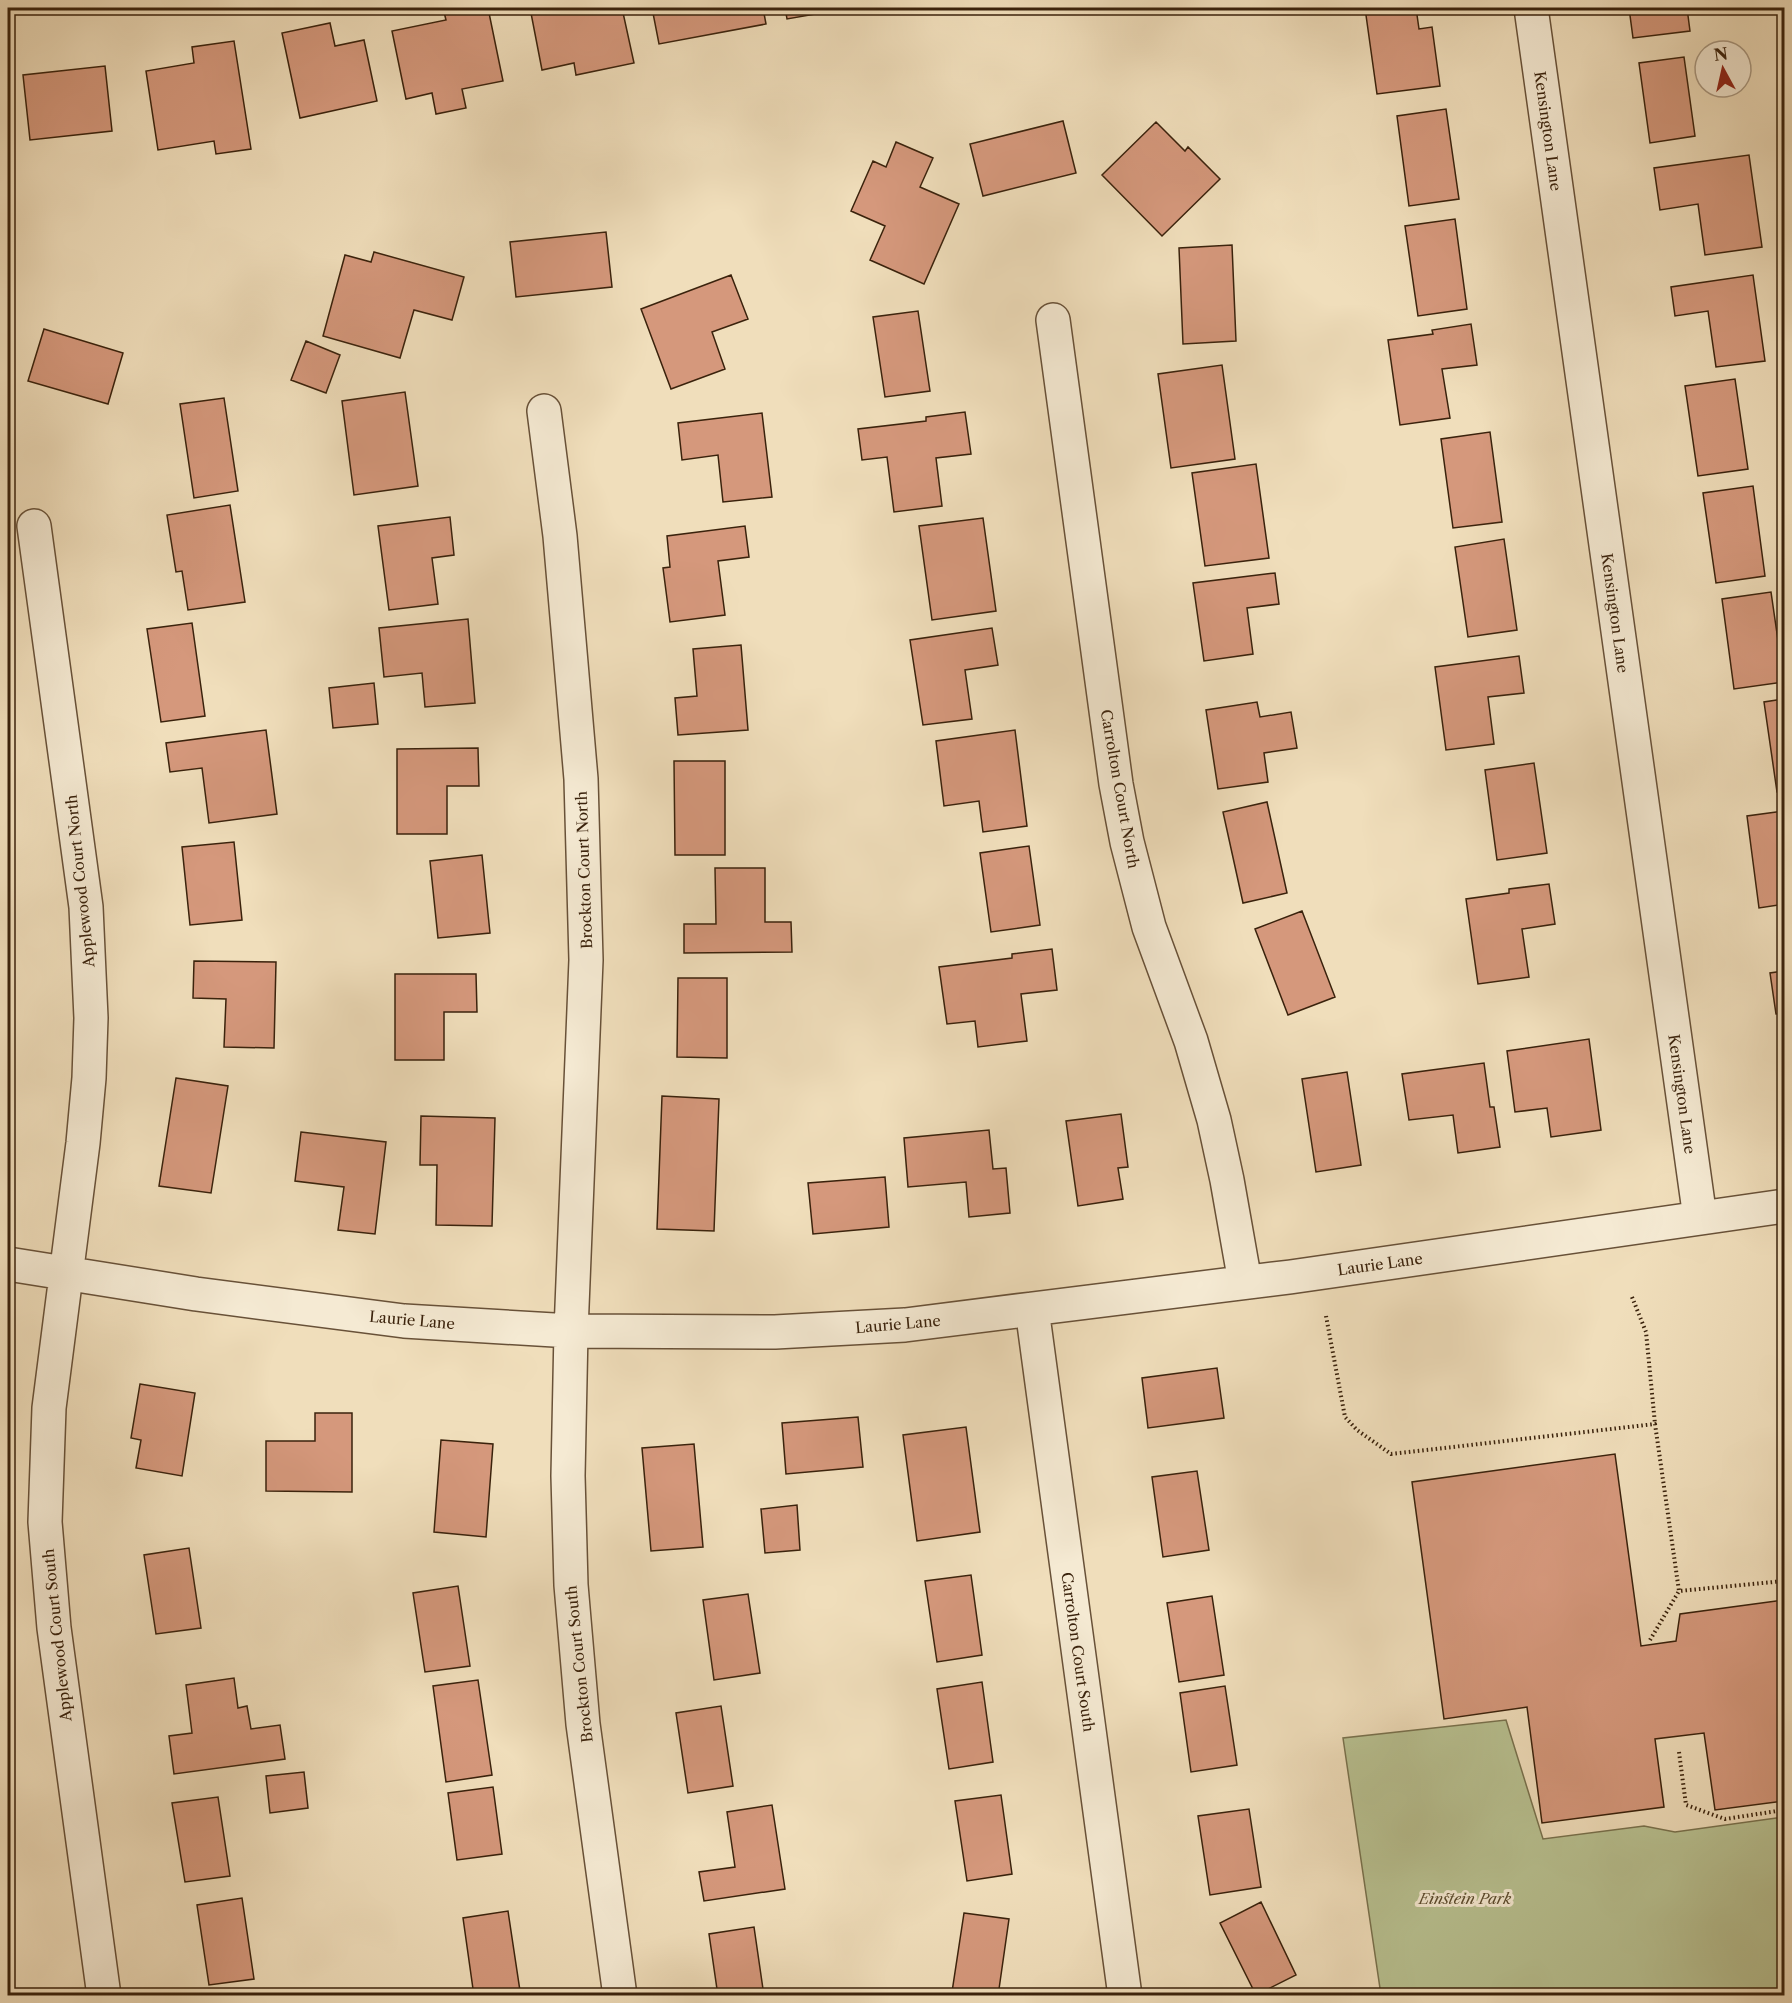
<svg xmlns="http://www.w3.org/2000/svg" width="1792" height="2003" viewBox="0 0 1792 2003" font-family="'Libre Caslon Text',serif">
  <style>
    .green { fill: #b8c191; stroke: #79724e; stroke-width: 1.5 }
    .building { fill: #d5987c; stroke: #3a220c; stroke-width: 1.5 }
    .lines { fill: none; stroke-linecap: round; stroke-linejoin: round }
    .minor-casing { stroke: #685138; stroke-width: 36 }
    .path { stroke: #3a220c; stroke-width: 4; stroke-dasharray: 1.5 3; stroke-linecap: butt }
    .minor { stroke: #f5ead3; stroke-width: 33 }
    .labels { text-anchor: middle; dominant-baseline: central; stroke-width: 6; stroke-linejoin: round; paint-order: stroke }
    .street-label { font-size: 15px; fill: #3a220c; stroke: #f5ead3 }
    .park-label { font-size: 15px; font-style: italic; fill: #5a4a2d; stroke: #f5ead3 }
  </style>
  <rect width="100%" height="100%" fill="#f0debb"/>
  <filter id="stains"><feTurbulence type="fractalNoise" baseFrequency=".00333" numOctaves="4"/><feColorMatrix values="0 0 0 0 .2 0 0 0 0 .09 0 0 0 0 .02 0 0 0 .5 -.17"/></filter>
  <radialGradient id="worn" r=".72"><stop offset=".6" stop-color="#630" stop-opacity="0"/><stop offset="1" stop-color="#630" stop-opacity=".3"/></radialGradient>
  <path class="green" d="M 1506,1720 L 1543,1839 L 1644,1826 L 1675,1832 L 1784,1817 L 1784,1995 L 1381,1995 L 1343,1738 Z"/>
  <path class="building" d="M 443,8 L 488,8 L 503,81 L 462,89 L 466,108 L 436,114 L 432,93 L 406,99 L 392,31 L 446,20 Z
    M 530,8 L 622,8 L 634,63 L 576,75 L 574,63 L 542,70 Z
    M 652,8 L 763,8 L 766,24 L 659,44 Z
    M 785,8 L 850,8 L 787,19 Z
    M 1365,8 L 1416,8 L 1419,29 L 1432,27 L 1440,86 L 1377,94 Z
    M 1629,8 L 1687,8 L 1690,31 L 1633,38 Z
    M 330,23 L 335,46 L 364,40 L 377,101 L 300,118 L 282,33 Z
    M 234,41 L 251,149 L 216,154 L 214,141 L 158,150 L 146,71 L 194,63 L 192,47 Z
    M 1684,57 L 1695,136 L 1650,143 L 1639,63 Z
    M 105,66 L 112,131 L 30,140 L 23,75 Z
    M 1446,109 L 1459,199 L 1409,206 L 1397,116 Z
    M 1063,121 L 1076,173 L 983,196 L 970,144 Z
    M 1156,122 L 1185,151 L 1188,147 L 1220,179 L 1162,236 L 1102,175 Z
    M 896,142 L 933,158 L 920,187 L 959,204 L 924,284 L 870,260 L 885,226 L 851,211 L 873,161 L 886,167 Z
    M 1749,155 L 1762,247 L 1705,255 L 1698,204 L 1660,210 L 1654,168 Z
    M 1455,219 L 1467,309 L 1418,316 L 1405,226 Z
    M 606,232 L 612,287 L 516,297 L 510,242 Z
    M 1232,245 L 1236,341 L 1183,344 L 1179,248 Z
    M 374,252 L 464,277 L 452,320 L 414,310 L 400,358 L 323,336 L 345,255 L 371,262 Z
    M 731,275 L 748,319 L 712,332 L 725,369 L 671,389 L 641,309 Z
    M 1753,275 L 1765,361 L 1716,367 L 1708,311 L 1675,316 L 1671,287 Z
    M 918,311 L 930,391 L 885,397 L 873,317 Z
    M 1471,324 L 1477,365 L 1442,369 L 1450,418 L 1400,425 L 1388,340 L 1433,334 L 1432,330 Z
    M 44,329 L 123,353 L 108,404 L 28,381 Z
    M 306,341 L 340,355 L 326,393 L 291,380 Z
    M 1222,365 L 1235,459 L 1171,468 L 1158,374 Z
    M 1735,379 L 1748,469 L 1698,476 L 1685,386 Z
    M 405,392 L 418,486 L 354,495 L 342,401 Z
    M 224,398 L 238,491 L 194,498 L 180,404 Z
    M 965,412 L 971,454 L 936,458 L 942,506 L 894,512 L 887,457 L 862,460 L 858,429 L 926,421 L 926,417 Z
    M 762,413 L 772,497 L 723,502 L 718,455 L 682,460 L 678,423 Z
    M 1490,432 L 1502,522 L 1453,528 L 1441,439 Z
    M 1256,464 L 1269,558 L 1205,566 L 1192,473 Z
    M 1753,486 L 1765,576 L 1716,583 L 1703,493 Z
    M 230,505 L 245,602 L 188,610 L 182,571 L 176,572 L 167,515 Z
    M 450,517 L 454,555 L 432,558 L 438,604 L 389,610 L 378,526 Z
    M 983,518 L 996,611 L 932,620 L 919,526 Z
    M 745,526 L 749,557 L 718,561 L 725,615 L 670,622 L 663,568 L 670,567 L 667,536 Z
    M 1504,539 L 1517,630 L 1468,637 L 1455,547 Z
    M 1275,573 L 1279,604 L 1247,608 L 1253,654 L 1204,661 L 1193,583 Z
    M 1771,592 L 1784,682 L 1734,689 L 1722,599 Z
    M 468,619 L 475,703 L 425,707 L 422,673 L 384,677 L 379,628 Z
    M 192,623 L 205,716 L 161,722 L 147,629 Z
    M 992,628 L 998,665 L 965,670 L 972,719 L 923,725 L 910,640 Z
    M 741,645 L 748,730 L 678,735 L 675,698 L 697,696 L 693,649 Z
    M 1519,656 L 1524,693 L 1488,697 L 1494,744 L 1446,750 L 1435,667 Z
    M 374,683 L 378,724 L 333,728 L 329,688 Z
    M 1784,699 L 1784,791 L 1777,792 L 1764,702 Z
    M 1257,702 L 1260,717 L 1291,712 L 1297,748 L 1264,753 L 1268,782 L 1218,789 L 1206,710 Z
    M 266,730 L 277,814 L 209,823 L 202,768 L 170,772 L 166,743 Z
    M 1015,730 L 1027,826 L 983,832 L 979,801 L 944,806 L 936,741 Z
    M 478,748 L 479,786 L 447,786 L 447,834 L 397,834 L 397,749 Z
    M 674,761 L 725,761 L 725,855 L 675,855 Z
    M 1534,763 L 1547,853 L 1497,860 L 1485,770 Z
    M 1267,802 L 1287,893 L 1243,903 L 1223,812 Z
    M 1784,811 L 1784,904 L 1759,908 L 1747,816 Z
    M 234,842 L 242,920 L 190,925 L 182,847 Z
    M 1029,846 L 1040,925 L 991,932 L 980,853 Z
    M 482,855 L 490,933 L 438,938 L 430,861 Z
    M 715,868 L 765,868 L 765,922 L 791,922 L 792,952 L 684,953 L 684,924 L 716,924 Z
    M 1549,884 L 1555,924 L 1522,929 L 1529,977 L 1478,984 L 1466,899 L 1509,893 L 1509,889 Z
    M 1302,911 L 1335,997 L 1288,1015 L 1255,929 Z
    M 1052,949 L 1057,990 L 1021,994 L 1027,1041 L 978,1047 L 975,1021 L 947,1024 L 939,967 L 1012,958 L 1012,954 Z
    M 194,961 L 276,962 L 274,1048 L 224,1047 L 226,999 L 193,998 Z
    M 1784,971 L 1784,1013 L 1776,1014 L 1770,973 Z
    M 395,974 L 476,974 L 477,1012 L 444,1012 L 444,1060 L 395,1060 Z
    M 678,978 L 727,978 L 727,1058 L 677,1057 Z
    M 1589,1039 L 1601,1130 L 1551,1137 L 1547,1108 L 1515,1112 L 1507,1051 Z
    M 1484,1063 L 1490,1107 L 1494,1107 L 1500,1147 L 1458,1153 L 1453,1115 L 1409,1120 L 1402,1074 Z
    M 1347,1072 L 1361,1165 L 1316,1172 L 1302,1079 Z
    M 176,1078 L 228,1086 L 211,1193 L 159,1186 Z
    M 662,1096 L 719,1099 L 714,1231 L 657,1229 Z
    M 1121,1114 L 1128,1167 L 1118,1168 L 1123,1199 L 1078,1206 L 1066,1121 Z
    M 421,1116 L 495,1118 L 492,1226 L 436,1225 L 437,1165 L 420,1165 Z
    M 989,1130 L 993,1169 L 1006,1168 L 1010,1213 L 969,1217 L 966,1182 L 908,1187 L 904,1138 Z
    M 301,1132 L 386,1142 L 375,1234 L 338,1230 L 344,1187 L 295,1181 Z
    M 885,1177 L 889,1227 L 813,1234 L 808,1183 Z
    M 1217,1368 L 1224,1418 L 1148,1428 L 1142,1378 Z
    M 140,1384 L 195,1393 L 182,1476 L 136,1468 L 141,1440 L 131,1438 Z
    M 315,1413 L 352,1413 L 352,1492 L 266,1491 L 266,1441 L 315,1441 Z
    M 858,1417 L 863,1467 L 786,1474 L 782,1423 Z
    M 966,1427 L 980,1532 L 917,1541 L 903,1435 Z
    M 441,1440 L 493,1444 L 486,1537 L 434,1532 Z
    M 694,1444 L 703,1547 L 651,1551 L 642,1448 Z
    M 1615,1454 L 1641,1646 L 1676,1641 L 1680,1614 L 1784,1600 L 1784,1801 L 1715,1810 L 1704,1733 L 1655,1739 L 1664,1807 L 1542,1823 L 1527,1707 L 1444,1719 L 1412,1482 Z
    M 1197,1471 L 1209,1550 L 1163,1557 L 1152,1477 Z
    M 797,1505 L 800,1550 L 765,1553 L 761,1509 Z
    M 189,1548 L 201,1628 L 156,1634 L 144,1555 Z
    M 971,1575 L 982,1655 L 937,1662 L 925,1581 Z
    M 458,1586 L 470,1666 L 425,1672 L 413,1593 Z
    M 748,1594 L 760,1673 L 714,1680 L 703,1600 Z
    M 1212,1596 L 1224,1675 L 1179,1682 L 1167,1603 Z
    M 234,1678 L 238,1708 L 247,1706 L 251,1729 L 280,1725 L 285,1759 L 174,1774 L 169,1736 L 192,1733 L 186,1685 Z
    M 478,1680 L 492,1775 L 446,1782 L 433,1686 Z
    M 982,1682 L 993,1762 L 949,1769 L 937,1689 Z
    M 1225,1686 L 1237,1765 L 1191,1772 L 1180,1693 Z
    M 721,1706 L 733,1786 L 688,1793 L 676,1713 Z
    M 304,1772 L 308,1808 L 270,1813 L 266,1776 Z
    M 493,1787 L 502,1854 L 457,1860 L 448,1793 Z
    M 1001,1795 L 1012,1874 L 967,1881 L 955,1801 Z
    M 218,1797 L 230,1876 L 185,1882 L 172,1803 Z
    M 772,1805 L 785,1889 L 704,1901 L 699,1872 L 735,1867 L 727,1812 Z
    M 1249,1809 L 1261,1887 L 1210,1895 L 1198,1816 Z
    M 242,1898 L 254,1979 L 209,1985 L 197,1905 Z
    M 1261,1902 L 1296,1975 L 1256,1995 L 1220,1923 Z
    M 508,1911 L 520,1991 L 491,1996 L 474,1996 L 463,1918 Z
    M 964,1913 L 1009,1919 L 998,1996 L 974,1996 L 952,1992 Z
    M 754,1927 L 764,1996 L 718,1996 L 709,1934 Z"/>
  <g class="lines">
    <g class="minor-casing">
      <path id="minor" d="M 1531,8 L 1700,1218
        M 1053,320 L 1116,784 L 1127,842 L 1149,927 L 1191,1041 L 1214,1120 L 1227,1180 L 1245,1282
        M 544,411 L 560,536 L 581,779 L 586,960 L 571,1331 L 568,1476 L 571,1585 L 583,1724 L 620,1996
        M 34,526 L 86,907 L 91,1018 L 89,1078 L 83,1143 L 49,1408 L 45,1522 L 54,1628 L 104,1996
        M 8,1264 L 196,1294 L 404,1321 L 571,1331 L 775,1332 L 905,1325 L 1032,1309 L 1290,1277 L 1784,1206
        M 1032,1309 L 1125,1996"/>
    </g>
    <path class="path" d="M 1632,1297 L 1646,1332 L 1655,1424
      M 1326,1316 L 1345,1417 L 1357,1430 L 1391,1454 L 1655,1424 L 1679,1591 L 1784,1581
      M 1650,1640 L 1679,1591
      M 1679,1752 L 1686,1805 L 1725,1819 L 1784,1810"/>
    <use href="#minor" class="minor"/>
  </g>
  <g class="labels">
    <g class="street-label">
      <text transform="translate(1548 131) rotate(82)">Kensington Lane</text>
      <text transform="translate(1615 613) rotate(82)">Kensington Lane</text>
      <text transform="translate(1120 789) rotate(80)">Carrolton Court North</text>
      <text transform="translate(584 870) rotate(-92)">Brockton Court North</text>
      <text transform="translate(80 881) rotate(-96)">Applewood Court North</text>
      <text transform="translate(1682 1094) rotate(82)">Kensington Lane</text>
      <text transform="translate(1380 1264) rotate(-8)">Laurie Lane</text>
      <text transform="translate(412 1320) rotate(5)">Laurie Lane</text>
      <text transform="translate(898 1324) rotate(-5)">Laurie Lane</text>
      <text transform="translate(57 1635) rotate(-96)">Applewood Court South</text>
      <text transform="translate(1078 1652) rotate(82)">Carrolton Court South</text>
      <text transform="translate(579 1664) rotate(-96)">Brockton Court South</text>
    </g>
    <g class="park-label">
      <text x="1465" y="1898">Einstein Park</text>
    </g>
  </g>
  <rect width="1792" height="2003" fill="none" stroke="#f0debb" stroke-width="30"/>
  <rect x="9" y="9" width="1774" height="1985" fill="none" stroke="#3a220c" stroke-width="3"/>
  <rect x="15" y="15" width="1762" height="1973" fill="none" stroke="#3a220c" stroke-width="1.5"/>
  <g transform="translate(1723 69) rotate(352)"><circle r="28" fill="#f5ead3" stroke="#aa9a83" stroke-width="1.5"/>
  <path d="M0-4.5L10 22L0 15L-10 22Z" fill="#8f2418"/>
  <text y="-9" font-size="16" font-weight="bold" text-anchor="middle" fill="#3a220c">N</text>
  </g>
  <rect width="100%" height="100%" filter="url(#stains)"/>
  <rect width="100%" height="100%" fill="url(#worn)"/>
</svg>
